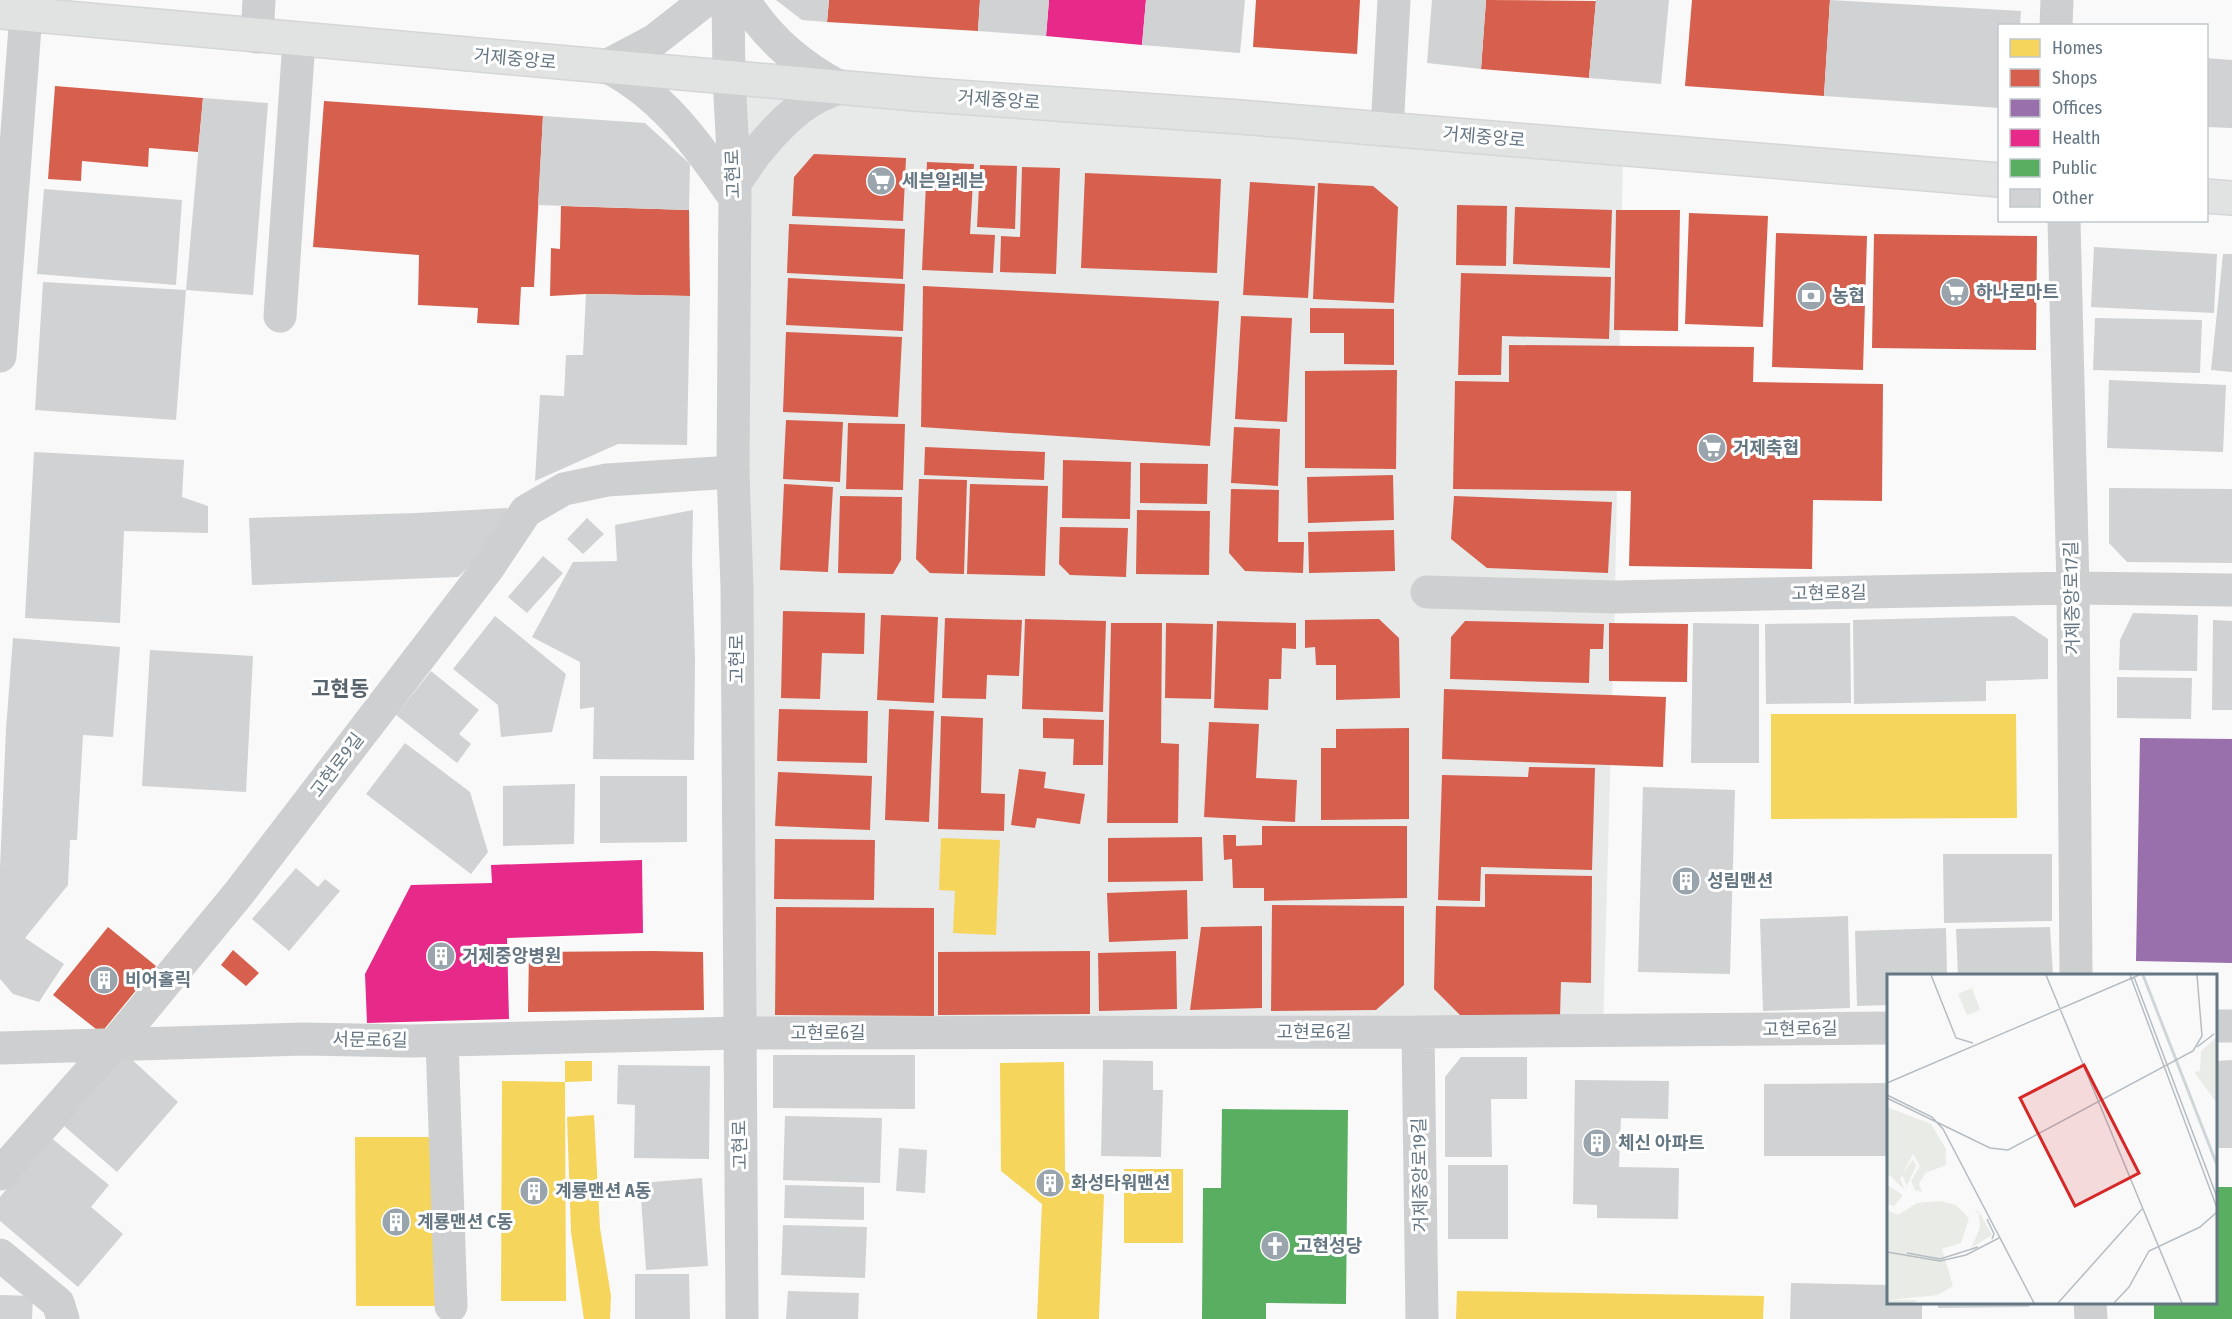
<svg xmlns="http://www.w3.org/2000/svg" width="2232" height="1319" viewBox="0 0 2232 1319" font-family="'Fira Sans Condensed','Noto Sans KR',sans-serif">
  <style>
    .built { fill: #e8e9e9 }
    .homes { fill: #f6d55c }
    .shops { fill: #d6604d }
    .offices { fill: #9970ab }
    .health { fill: #e7298a }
    .public { fill: #5aae61 }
    .building { fill: #d0d2d3 }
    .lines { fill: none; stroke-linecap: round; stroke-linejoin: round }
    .primary-casing { stroke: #d5d6d7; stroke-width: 36 }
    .minor { stroke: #cecfd0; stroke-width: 33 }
    .tertiary { stroke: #cecfd0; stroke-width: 33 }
    .primary { stroke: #e1e2e2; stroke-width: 33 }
    .labels { text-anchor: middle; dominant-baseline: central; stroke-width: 6; stroke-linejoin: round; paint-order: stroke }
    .street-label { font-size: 18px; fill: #657683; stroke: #fff }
    .poi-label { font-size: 18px; font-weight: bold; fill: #657683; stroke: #fff; text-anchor: start }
    .quarter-label { font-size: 21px; font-weight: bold; fill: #57646e; stroke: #fff }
    .inset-river { fill: none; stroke: #ced6d9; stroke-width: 3 }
    .inset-road { fill: none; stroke: #b5bdc3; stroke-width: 1.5 }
    .view { fill: #d62828; fill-opacity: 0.15; stroke: #d62828; stroke-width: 3 }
    .inset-edge { fill: none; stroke: #657683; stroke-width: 3 }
  </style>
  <rect width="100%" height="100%" fill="#f9f9f9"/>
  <path class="built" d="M 729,77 L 1623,149 L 1615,597 L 1603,1031 L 739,1033 Z"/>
  <path class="homes" d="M 1771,714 L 2016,714 L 2017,818 L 1771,819 Z
    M 941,838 L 1000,840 L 996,935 L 953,933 L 955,891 L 939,890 Z
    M 565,1061 L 592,1061 L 592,1081 L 565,1082 Z
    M 1064,1062 L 1065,1171 L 1104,1195 L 1099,1319 L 1037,1319 L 1042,1204 L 1001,1171 L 1000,1063 Z
    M 502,1081 L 565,1082 L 566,1301 L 501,1301 Z
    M 594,1115 L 600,1228 L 611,1296 L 610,1319 L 584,1319 L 571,1232 L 567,1117 Z
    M 355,1137 L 435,1137 L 436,1306 L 356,1306 Z
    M 1124,1169 L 1183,1169 L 1183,1243 L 1124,1243 Z
    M 1457,1291 L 1764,1296 L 1763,1319 L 1456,1319 Z"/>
  <path class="shops" d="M 829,0 L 980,0 L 978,31 L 827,22 Z
    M 1256,0 L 1360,0 L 1357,54 L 1253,47 Z
    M 1486,0 L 1596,1 L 1589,78 L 1481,69 Z
    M 1692,0 L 1830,0 L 1824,96 L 1685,86 Z
    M 55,86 L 203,98 L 198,152 L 149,148 L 148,167 L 82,161 L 81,181 L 48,179 Z
    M 324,101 L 543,116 L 534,287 L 521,287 L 519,325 L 477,323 L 478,308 L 418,305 L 419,255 L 313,247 Z
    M 814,154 L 906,158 L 903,221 L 792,216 L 794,177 Z
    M 927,162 L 974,164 L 970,234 L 995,235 L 993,273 L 922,270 Z
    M 980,165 L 1017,166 L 1015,229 L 977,227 Z
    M 1022,167 L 1060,168 L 1056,274 L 1000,272 L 1001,236 L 1020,237 Z
    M 1085,173 L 1221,179 L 1217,273 L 1081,268 Z
    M 1250,182 L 1315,186 L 1308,298 L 1243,295 Z
    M 1318,183 L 1373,186 L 1398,207 L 1394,303 L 1313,299 Z
    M 1457,205 L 1507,206 L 1506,266 L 1456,265 Z
    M 561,206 L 689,210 L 690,296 L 586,294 L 550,296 L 551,248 L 560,249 Z
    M 1515,207 L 1612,210 L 1610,268 L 1513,264 Z
    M 1616,210 L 1680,210 L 1678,331 L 1614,330 Z
    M 1689,213 L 1768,216 L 1763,327 L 1685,324 Z
    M 789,224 L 905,229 L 903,279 L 787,273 Z
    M 1776,233 L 1867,236 L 1863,370 L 1772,367 Z
    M 1874,234 L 2037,236 L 2036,350 L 1872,348 Z
    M 1461,273 L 1611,277 L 1609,339 L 1502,336 L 1501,375 L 1458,375 Z
    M 788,278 L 905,284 L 903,331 L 786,325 Z
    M 923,286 L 1219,301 L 1210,446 L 921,427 Z
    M 1310,308 L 1394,309 L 1394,365 L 1344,364 L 1344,333 L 1310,333 Z
    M 1241,316 L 1292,318 L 1287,422 L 1235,419 Z
    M 786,332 L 902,337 L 898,417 L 783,412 Z
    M 1509,345 L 1754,347 L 1753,382 L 1883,384 L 1882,501 L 1813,500 L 1812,569 L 1629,566 L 1631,491 L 1453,489 L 1455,381 L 1509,382 Z
    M 1397,370 L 1396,469 L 1305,468 L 1305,371 Z
    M 786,420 L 843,422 L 840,482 L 783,479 Z
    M 848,423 L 905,424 L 903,490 L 846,489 Z
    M 1234,427 L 1280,429 L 1278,486 L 1231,483 Z
    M 925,447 L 1045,452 L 1044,480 L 924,475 Z
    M 1063,460 L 1131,462 L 1130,519 L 1062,518 Z
    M 1140,463 L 1208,464 L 1207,504 L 1140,503 Z
    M 1393,475 L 1394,520 L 1308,523 L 1307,477 Z
    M 919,479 L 967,480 L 964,574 L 930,573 L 916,559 Z
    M 784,484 L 833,487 L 828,572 L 780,570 Z
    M 970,484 L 1048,486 L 1045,576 L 967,574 Z
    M 1231,489 L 1279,490 L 1278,542 L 1304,542 L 1303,573 L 1245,571 L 1229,553 Z
    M 840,496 L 902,497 L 901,560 L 893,574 L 838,573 Z
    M 1454,496 L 1612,502 L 1608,573 L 1487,568 L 1451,539 Z
    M 1137,510 L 1210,511 L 1209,575 L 1136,574 Z
    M 1060,527 L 1128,528 L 1126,577 L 1070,575 L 1059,564 Z
    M 1394,530 L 1395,571 L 1309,573 L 1308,532 Z
    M 783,611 L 865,613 L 864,654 L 822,653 L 820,699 L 781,698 Z
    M 881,615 L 938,617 L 934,703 L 877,700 Z
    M 945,618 L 1022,620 L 1019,676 L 987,675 L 986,699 L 942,698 Z
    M 1025,619 L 1106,621 L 1103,712 L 1022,709 Z
    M 1379,619 L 1399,638 L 1400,698 L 1336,700 L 1336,665 L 1316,665 L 1315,647 L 1305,648 L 1305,620 Z
    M 1217,621 L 1296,623 L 1296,649 L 1282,648 L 1281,679 L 1269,679 L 1268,710 L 1214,708 Z
    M 1465,621 L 1604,624 L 1603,649 L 1590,649 L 1589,683 L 1450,679 L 1451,637 Z
    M 1111,623 L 1162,623 L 1161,743 L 1179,744 L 1178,823 L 1107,823 Z
    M 1166,623 L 1213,624 L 1211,699 L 1165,698 Z
    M 1609,623 L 1688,624 L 1687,682 L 1609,681 Z
    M 1444,689 L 1666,697 L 1663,767 L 1442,759 Z
    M 779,709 L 868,711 L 867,763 L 777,761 Z
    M 889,709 L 934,711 L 929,822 L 885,820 Z
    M 941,716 L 983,718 L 981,793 L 1005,794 L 1004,831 L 938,829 Z
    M 1043,718 L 1104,720 L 1103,765 L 1073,765 L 1074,739 L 1043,738 Z
    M 1209,722 L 1259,724 L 1256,778 L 1297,780 L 1295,822 L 1204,817 Z
    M 1409,728 L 1409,819 L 1321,820 L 1321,748 L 1336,748 L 1336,729 Z
    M 1529,767 L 1595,768 L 1592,870 L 1481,867 L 1480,901 L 1438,900 L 1442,775 L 1528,777 Z
    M 1019,769 L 1046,772 L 1044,788 L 1085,794 L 1080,824 L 1037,818 L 1035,828 L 1011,825 Z
    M 778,772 L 872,776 L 870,830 L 775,826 Z
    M 1262,826 L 1407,826 L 1407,898 L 1264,901 L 1264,888 L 1233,888 L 1232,859 L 1224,860 L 1223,835 L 1236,835 L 1236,846 L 1262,845 Z
    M 1202,837 L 1203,881 L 1108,882 L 1108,838 Z
    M 775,839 L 875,840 L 874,900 L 774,899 Z
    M 1485,874 L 1592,876 L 1591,983 L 1561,982 L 1560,1016 L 1460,1015 L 1434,989 L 1436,906 L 1485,907 Z
    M 1187,890 L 1188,939 L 1109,942 L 1107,893 Z
    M 1272,905 L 1404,906 L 1404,985 L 1376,1010 L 1271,1011 Z
    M 776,907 L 934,908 L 934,1016 L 775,1015 Z
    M 1262,926 L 1262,1008 L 1190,1010 L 1201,927 Z
    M 108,927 L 156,966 L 101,1033 L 53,995 Z
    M 233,950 L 259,973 L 246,986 L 221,965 Z
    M 652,951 L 703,952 L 704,1010 L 528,1012 L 529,952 Z
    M 1090,951 L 1090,1014 L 938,1015 L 938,952 Z
    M 1176,951 L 1177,1009 L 1099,1011 L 1098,953 Z"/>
  <path class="offices" d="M 2140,738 L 2232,739 L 2232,963 L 2136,961 Z"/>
  <path class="health" d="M 1049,0 L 1146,0 L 1142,45 L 1046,36 Z
    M 642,860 L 643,933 L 507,938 L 509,1019 L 367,1023 L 365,974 L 411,885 L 492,883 L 491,865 Z"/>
  <path class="public" d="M 1222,1109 L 1348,1110 L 1346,1304 L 1266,1303 L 1266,1319 L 1202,1319 L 1203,1188 L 1221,1188 Z
    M 2216,1187 L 2232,1187 L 2232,1319 L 2154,1319 L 2154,1302 L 2216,1302 Z"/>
  <path class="building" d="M 776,0 L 829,0 L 827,22 L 802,20 Z
    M 980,0 L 1049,0 L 1046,36 L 978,31 Z
    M 1146,0 L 1245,0 L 1240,53 L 1142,45 Z
    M 1432,0 L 1486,0 L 1481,69 L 1427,63 Z
    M 1596,0 L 1669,0 L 1661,84 L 1589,78 Z
    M 1830,0 L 2021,11 L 2020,26 L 2000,26 L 2000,108 L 1824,96 Z
    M 2206,58 L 2232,60 L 2232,128 L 2206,127 Z
    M 203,98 L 268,103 L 253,295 L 186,290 Z
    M 543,116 L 645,123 L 690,164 L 689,210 L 538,205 Z
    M 44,189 L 182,200 L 176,285 L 37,274 Z
    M 2094,247 L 2217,254 L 2214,313 L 2091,307 Z
    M 2223,254 L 2232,254 L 2232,372 L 2211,370 Z
    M 43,282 L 186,290 L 176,420 L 35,410 Z
    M 586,294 L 690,296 L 687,445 L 618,444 L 535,481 L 540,395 L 564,396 L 566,355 L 583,355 Z
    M 2095,318 L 2202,320 L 2200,373 L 2093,370 Z
    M 2109,380 L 2226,385 L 2223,452 L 2107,448 Z
    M 34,452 L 184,460 L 182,497 L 208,506 L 208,533 L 124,531 L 120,623 L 25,618 Z
    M 2109,488 L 2232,489 L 2232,563 L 2127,562 L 2109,543 Z
    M 507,508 L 508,529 L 458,577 L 252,585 L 249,518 L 417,513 Z
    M 693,510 L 692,559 L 695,661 L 694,760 L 593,759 L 594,707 L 580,709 L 580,662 L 532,637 L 573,562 L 617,561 L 615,525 Z
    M 587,518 L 604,534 L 583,554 L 567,539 Z
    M 543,556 L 563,573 L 527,613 L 508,597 Z
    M 2133,613 L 2198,615 L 2197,671 L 2119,670 L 2120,640 Z
    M 495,616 L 566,674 L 552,732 L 501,737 L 498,705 L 453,669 Z
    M 2014,616 L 2048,639 L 2048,679 L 1986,681 L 1986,701 L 1854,704 L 1853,620 Z
    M 2213,620 L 2232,621 L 2232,710 L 2212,710 Z
    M 1693,623 L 1759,624 L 1759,763 L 1691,763 Z
    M 1850,623 L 1851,703 L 1766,704 L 1765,624 Z
    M 13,638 L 120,647 L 113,737 L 83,735 L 77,840 L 70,840 L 68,885 L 25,938 L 64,964 L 39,1002 L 13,994 L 0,979 L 0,868 L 6,729 Z
    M 150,650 L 253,656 L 246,792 L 142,786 Z
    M 431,671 L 479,710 L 459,734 L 471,744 L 457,763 L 396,715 Z
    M 2117,677 L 2192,678 L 2191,719 L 2117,718 Z
    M 405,743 L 470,792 L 488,852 L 471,874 L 366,794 Z
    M 600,776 L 687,776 L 687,842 L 600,843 Z
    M 575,784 L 574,844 L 503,846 L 503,786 Z
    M 1643,787 L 1735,790 L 1730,974 L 1638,972 Z
    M 1943,854 L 2052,854 L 2052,921 L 1944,923 Z
    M 296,868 L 318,887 L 325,879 L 340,891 L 289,951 L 252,919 Z
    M 1848,916 L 1850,1008 L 1763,1011 L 1760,919 Z
    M 2050,927 L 2053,975 L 1958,975 L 1956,929 Z
    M 1946,928 L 1947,975 L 1888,975 L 1888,1005 L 1857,1006 L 1855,931 Z
    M 127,1055 L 178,1102 L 117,1172 L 64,1126 Z
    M 773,1055 L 915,1055 L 915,1109 L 773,1108 Z
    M 1461,1057 L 1527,1057 L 1527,1099 L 1491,1099 L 1492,1157 L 1445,1157 L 1445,1077 Z
    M 1103,1060 L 1153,1061 L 1153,1090 L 1163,1090 L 1161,1157 L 1101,1156 Z
    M 2232,1060 L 2232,1148 L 2216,1148 L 2216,1061 Z
    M 618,1065 L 710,1066 L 709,1159 L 634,1158 L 635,1105 L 617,1104 Z
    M 1575,1080 L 1669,1081 L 1668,1119 L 1621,1118 L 1619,1167 L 1679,1168 L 1678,1219 L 1597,1218 L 1597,1205 L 1573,1204 Z
    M 1888,1083 L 1888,1156 L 1764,1156 L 1764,1084 Z
    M 785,1116 L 882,1118 L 880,1183 L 783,1180 Z
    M 49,1136 L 109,1185 L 91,1207 L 123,1234 L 78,1287 L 0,1221 L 0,1197 Z
    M 899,1148 L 927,1150 L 925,1193 L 896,1191 Z
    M 1448,1165 L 1508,1165 L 1508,1239 L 1448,1239 Z
    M 702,1178 L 708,1266 L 646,1270 L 640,1183 Z
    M 785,1185 L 864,1187 L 864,1220 L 784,1218 Z
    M 783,1225 L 867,1227 L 865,1278 L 781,1275 Z
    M 635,1274 L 689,1274 L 690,1319 L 635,1319 Z
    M 1791,1283 L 1888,1285 L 1888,1302 L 1922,1302 L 1922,1319 L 1790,1319 Z
    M 788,1291 L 859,1293 L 858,1319 L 786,1319 Z
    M 0,1295 L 33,1296 L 32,1319 L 0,1319 Z
    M 1938,1302 L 2029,1302 L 2029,1307 L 1938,1308 Z"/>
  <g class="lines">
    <g class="primary-casing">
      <path id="primary" d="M 0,12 L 915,94 L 1240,117 L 2000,180
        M 2206,196 L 2232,198"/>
    </g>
    <path class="minor" d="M 2056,26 L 2057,0
      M 257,37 L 259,0
      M 1387,130 L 1394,0
      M 2064,220 L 2073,588 L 2076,976
      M 280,316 L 299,41
      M 0,356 L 26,14
      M 1427,592 L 1615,597 L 2073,588 L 2232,590
      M 2216,1026 L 2232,1026
      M 1418,1032 L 1422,1319
      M 442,1040 L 451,1306
      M 0,1048 L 303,1039 L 410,1041 L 739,1033 L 1418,1032 L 1888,1028
      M 0,1174 L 113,1046 L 239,893 L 488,568 L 526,511 L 564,489 L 607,480 L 733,472
      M 0,1255 L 58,1303 L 63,1319
      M 2090,1302 L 2091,1319"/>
    <path class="tertiary" d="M 706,0 L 655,40 L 606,66 C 666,97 697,145 735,198
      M 728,0 L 729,77 L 735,192 L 733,472 L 737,587 L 742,1319
      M 744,0 C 767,38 802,67 840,87
      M 734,184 C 742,174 748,163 756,153 C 772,133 792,111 814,99 C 822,94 832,91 840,87"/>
    <use href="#primary" class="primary"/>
  </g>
  <defs>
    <g id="supermarket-disc" transform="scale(1.5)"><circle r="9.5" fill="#99a4ac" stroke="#fff"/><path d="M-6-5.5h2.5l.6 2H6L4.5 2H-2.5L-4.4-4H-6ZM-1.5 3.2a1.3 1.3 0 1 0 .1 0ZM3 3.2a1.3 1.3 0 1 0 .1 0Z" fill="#fff"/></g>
    <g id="bank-disc" transform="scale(1.5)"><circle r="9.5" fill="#99a4ac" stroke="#fff"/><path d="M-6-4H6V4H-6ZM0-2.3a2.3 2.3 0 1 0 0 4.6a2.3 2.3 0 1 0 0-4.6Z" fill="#fff"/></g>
    <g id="building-disc" transform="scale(1.5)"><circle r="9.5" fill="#99a4ac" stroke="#fff"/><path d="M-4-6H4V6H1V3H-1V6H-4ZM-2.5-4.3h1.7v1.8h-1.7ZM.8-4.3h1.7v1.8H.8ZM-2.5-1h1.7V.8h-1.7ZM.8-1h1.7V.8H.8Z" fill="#fff"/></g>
    <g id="church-disc" transform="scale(1.5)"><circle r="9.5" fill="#99a4ac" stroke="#fff"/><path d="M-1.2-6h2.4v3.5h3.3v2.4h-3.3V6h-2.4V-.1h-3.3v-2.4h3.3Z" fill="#fff"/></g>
  </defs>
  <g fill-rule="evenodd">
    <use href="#supermarket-disc" x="881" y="181"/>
    <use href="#supermarket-disc" x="1955" y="292"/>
    <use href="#bank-disc" x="1811" y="296"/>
    <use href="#supermarket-disc" x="1712" y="448"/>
    <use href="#building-disc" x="1686" y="881"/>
    <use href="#building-disc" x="441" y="956"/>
    <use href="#building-disc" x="104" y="980"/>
    <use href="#building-disc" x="1597" y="1143"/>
    <use href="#building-disc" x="1050" y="1183"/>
    <use href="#building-disc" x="534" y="1191"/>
    <use href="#building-disc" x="396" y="1222"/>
    <use href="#church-disc" x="1275" y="1246"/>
  </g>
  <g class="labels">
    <g class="street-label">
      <text transform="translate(515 59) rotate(5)">거제중앙로</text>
      <text transform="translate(999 100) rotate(4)">거제중앙로</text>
      <text transform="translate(1484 137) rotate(5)">거제중앙로</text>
      <text transform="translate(733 174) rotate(-92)">고현로</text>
      <text transform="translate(1829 593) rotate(-1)">고현로8길</text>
      <text transform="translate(2072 598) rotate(-91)">거제중앙로17길</text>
      <text transform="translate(737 659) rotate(-90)">고현로</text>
      <text transform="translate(337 765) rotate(-53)">고현로9길</text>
      <text transform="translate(1800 1029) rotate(-1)">고현로6길</text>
      <text x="1314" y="1032">고현로6길</text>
      <text x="828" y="1033">고현로6길</text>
      <text transform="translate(370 1040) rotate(1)">서문로6길</text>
      <text transform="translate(740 1145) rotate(-91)">고현로</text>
      <text transform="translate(1420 1175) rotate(-91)">거제중앙로19길</text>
    </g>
    <g class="poi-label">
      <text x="902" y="181">세븐일레븐</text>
      <text x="1976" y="292">하나로마트</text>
      <text x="1832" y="296">농협</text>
      <text x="1733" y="448">거제축협</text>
      <text x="1707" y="881">성림맨션</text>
      <text x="462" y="956">거제중앙병원</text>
      <text x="125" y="980">비어홀릭</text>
      <text x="1618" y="1143">체신 아파트</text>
      <text x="1071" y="1183">화성타워맨션</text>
      <text x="555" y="1191">계룡맨션 A동</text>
      <text x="417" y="1222">계룡맨션 C동</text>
      <text x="1296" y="1246">고현성당</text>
    </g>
    <g class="quarter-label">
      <text x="340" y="689">고현동</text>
    </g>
  </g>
  <g transform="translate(1887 974)">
    <rect width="330" height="330" fill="#f9f9f9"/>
    <path d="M 85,14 L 93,36 L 80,41 L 71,20 ZM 330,63 L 330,129 L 307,98 L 313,97 L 314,77 ZM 0,133 L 44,150 L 59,175 L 59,191 L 38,199 L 32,210 L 35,218 L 28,216 L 24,207 L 33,192 L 26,180 L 13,205 L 18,216 L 0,199 ZM 26,185 L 29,192 L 20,212 L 15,201 ZM 0,211 L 16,221 L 7,232 L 0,230 ZM 53,227 L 69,231 L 82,244 L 74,269 L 55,275 L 66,312 L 51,321 L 2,326 L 31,326 L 27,329 L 0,329 L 0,236 L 11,241 L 30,229 ZM 91,236 L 105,261 L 84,274 L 93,254 L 92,238 L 88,239 Z" fill="#e8ebe6"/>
    <path class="inset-river" d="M 256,1 L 330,191"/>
    <path class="inset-road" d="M 44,1 L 69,64 L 86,69M 159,1 L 295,329M 243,1 L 330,234M 247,3 L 330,223M 310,73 L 327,60M 0,109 L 252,1M 0,121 L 45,143 L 56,155 L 147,329M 0,124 L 103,174 L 121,176 L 306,77 L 315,62 L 310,1M 100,245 L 107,260 L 105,265M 0,278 L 53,287 L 79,281 L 112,264M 20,279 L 53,285 L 91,273M 171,329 L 255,235M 227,329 L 242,313 L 262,277 L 313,253 L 330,238"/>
    <path class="view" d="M 197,91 L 252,199 L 188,232 L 133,124 Z"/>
    <rect width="330" height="330" class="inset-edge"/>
  </g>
  <rect x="1998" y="24" width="210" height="198" fill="#ffffff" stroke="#c1c8cd" stroke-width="1.5"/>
  <rect x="2010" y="39" width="30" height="18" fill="#f6d55c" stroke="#c1c8cd" stroke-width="1.5"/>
  <text x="2052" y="54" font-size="18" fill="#657683">Homes</text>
  <rect x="2010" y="69" width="30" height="18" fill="#d6604d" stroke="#c1c8cd" stroke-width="1.5"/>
  <text x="2052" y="84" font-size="18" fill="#657683">Shops</text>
  <rect x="2010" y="99" width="30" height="18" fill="#9970ab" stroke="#c1c8cd" stroke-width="1.5"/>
  <text x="2052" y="114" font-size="18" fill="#657683">Offices</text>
  <rect x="2010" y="129" width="30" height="18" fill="#e7298a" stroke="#c1c8cd" stroke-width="1.5"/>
  <text x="2052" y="144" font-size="18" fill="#657683">Health</text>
  <rect x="2010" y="159" width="30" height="18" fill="#5aae61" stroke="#c1c8cd" stroke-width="1.5"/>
  <text x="2052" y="174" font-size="18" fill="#657683">Public</text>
  <rect x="2010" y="189" width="30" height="18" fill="#d0d2d3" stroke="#c1c8cd" stroke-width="1.5"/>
  <text x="2052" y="204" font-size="18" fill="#657683">Other</text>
</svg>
